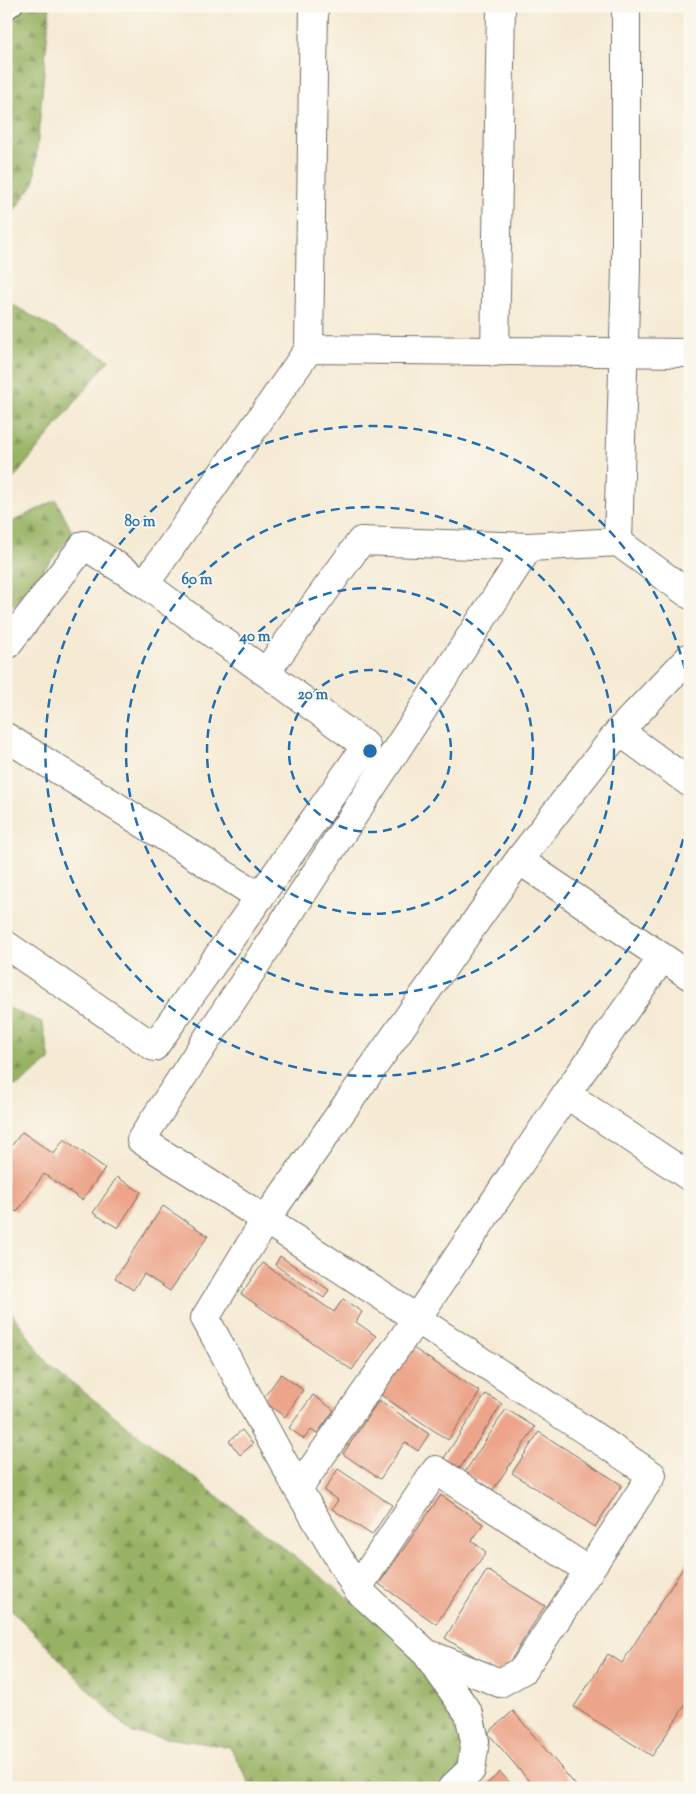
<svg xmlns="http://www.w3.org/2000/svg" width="696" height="1794" viewBox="0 0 696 1794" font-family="'Sorts Mill Goudy',serif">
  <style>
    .forest { fill: url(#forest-firs); stroke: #626e48 }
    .building { fill: #eca58a }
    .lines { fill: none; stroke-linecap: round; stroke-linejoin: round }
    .service-casing { stroke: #726e66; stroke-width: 19 }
    .minor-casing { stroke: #726e66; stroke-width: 30 }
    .service { stroke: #fff; stroke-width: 16 }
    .minor { stroke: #fff; stroke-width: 28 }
    .ring { fill: none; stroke: #1f6fb2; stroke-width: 2.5; stroke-dasharray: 9 6 }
    .centre { fill: #1f6fb2; stroke: #fbf7ec; stroke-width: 2.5 }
    .ring-label { font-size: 15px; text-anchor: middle; font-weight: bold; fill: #1f6fb2; stroke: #fbf7ec; stroke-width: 4; stroke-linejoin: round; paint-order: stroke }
  </style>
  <defs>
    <pattern id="forest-firs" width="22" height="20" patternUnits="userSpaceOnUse" patternTransform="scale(1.25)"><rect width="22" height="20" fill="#98b265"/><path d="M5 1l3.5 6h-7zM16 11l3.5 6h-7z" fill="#7c9153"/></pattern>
  </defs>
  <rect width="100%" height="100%" fill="#fbf7ec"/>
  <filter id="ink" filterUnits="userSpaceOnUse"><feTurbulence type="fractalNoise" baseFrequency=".02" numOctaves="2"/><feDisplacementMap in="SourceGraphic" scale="10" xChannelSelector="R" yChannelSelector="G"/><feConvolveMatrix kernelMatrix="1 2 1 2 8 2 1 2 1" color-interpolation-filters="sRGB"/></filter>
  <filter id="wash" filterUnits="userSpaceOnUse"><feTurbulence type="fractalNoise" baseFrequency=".0096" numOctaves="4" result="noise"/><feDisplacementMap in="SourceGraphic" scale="20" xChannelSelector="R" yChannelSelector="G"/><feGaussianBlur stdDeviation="1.12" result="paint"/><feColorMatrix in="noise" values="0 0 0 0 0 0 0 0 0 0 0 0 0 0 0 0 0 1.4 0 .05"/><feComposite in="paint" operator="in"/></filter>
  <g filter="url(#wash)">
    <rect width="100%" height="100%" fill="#f5ead4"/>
    <path class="forest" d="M 6,6 L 50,6 L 34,183 L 6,222 Z
      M 6,301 L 109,360 L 6,488 Z
      M 56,500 L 73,534 L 6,614 L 6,525 Z
      M 6,1007 L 42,1022 L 50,1060 L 17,1086 L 6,1085 Z
      M 6,1305 L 48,1364 L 463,1688 L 487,1744 L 444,1788 L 252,1788 L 230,1747 L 131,1733 L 6,1604 Z"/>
    <g id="blocks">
      <path class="building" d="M 22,1132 L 54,1154 L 64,1139 L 105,1168 L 82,1200 L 44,1174 L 17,1212 L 6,1205 L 6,1153 Z
        M 117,1177 L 141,1192 L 118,1228 L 93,1213 Z
        M 163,1206 L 208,1236 L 170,1291 L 144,1274 L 133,1290 L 115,1278 Z
        M 280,1256 L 329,1290 L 324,1298 L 275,1265 Z
        M 263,1263 L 334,1312 L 343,1299 L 362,1312 L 356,1322 L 376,1336 L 352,1370 L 241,1294 Z
        M 413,1348 L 480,1392 L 448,1440 L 381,1395 Z
        M 281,1374 L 303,1390 L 285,1417 L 262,1400 Z
        M 486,1394 L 502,1404 L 460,1468 L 444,1458 Z
        M 313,1395 L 334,1410 L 317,1434 L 311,1430 L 304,1439 L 289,1428 Z
        M 379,1400 L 429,1434 L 418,1451 L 405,1442 L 380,1479 L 343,1454 Z
        M 506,1409 L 535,1427 L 493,1490 L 465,1472 Z
        M 242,1430 L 253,1444 L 240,1455 L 229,1441 Z
        M 539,1432 L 622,1485 L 595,1527 L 512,1473 Z
        M 338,1469 L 392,1505 L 372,1535 L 332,1509 L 338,1500 L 324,1491 Z
        M 441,1495 L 483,1524 L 472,1541 L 486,1552 L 436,1624 L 379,1584 Z
        M 690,1557 L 690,1698 L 652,1756 L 574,1707 L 608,1654 L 622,1663 Z
        M 487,1570 L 545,1606 L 502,1674 L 445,1638 Z
        M 513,1711 L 578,1788 L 535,1788 L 488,1733 Z
        M 500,1772 L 515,1788 L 483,1788 Z"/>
    </g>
  </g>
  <g filter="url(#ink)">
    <use href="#blocks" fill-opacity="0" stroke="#726e66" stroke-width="1"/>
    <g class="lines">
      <g class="service-casing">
        <path id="service" d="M 6,12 L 14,6"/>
      </g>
      <g class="minor-casing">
        <path id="minor" d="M 309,349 L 690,353
          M 495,352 L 501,6
          M 618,542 L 626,269 L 626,6
          M 145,584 L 309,349 L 314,6
          M 6,646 L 84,545 L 145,584 L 366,746 L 154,1047 L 6,945
          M 266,672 L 361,541 L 529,547 L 618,542 L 690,595
          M 619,731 L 690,783
          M 6,737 L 260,897
          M 519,860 L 690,976
          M 566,1094 L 690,1177
          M 298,1489 L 417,1318 L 566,1094 L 662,958
          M 357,1589 L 436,1470 L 589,1571
          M 426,1653 L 500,1683 L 523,1670 L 652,1475 C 483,1362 313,1249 141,1140 L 529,547
          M 452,1788 L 471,1770 L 475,1741 L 469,1714 L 426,1653 L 357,1589 L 298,1489 L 205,1318 L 266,1219 L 519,860 L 619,731 L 690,657"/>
      </g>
      <use href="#service" class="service"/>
      <use href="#minor" class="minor"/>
    </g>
  </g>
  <g class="ring">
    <circle cx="370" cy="751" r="81"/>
    <circle cx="370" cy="751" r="163"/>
    <circle cx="370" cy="751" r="244"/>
    <path d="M690 810A325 325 0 1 1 690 692"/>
  </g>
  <circle cx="370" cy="751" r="8" class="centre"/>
  <g class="ring-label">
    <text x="140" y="526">80 m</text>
    <text x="197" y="584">60 m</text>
    <text x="255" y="641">40 m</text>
    <text x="313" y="699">20 m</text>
  </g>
  <rect width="696" height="1794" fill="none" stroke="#fbf7ec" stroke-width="25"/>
</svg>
